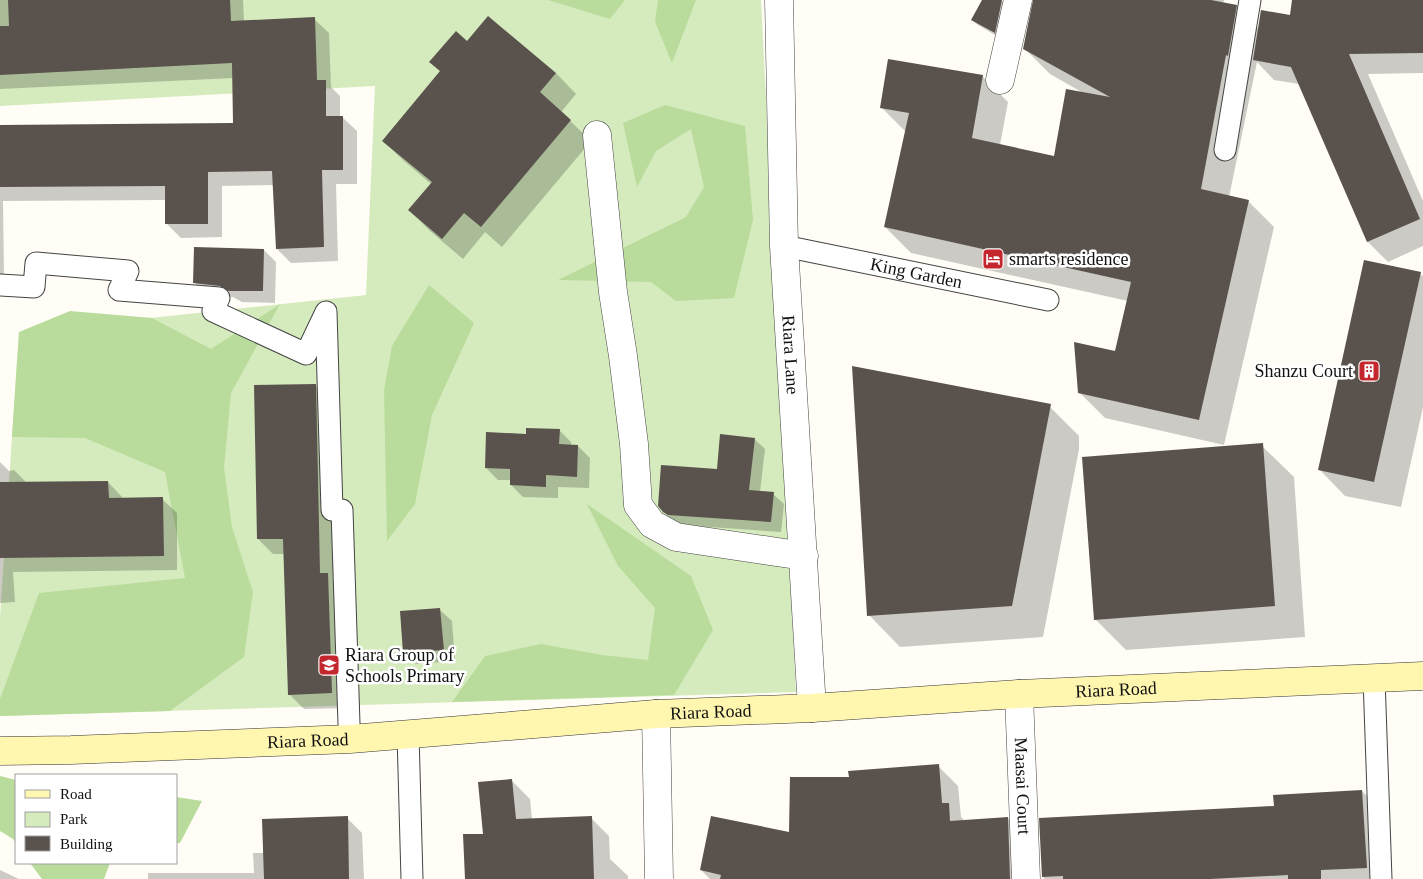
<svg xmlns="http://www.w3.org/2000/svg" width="1423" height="879" viewBox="0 0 1423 879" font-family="'Times New Roman',serif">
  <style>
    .green { fill: #d5ebbd }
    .forest { fill: #b9dc9c }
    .shadow { fill: #0003 }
    .building { fill: #5a524d }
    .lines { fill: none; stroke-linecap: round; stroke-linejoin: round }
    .lane-casing { stroke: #444; stroke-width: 23 }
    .street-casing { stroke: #444; stroke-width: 29 }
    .secondary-casing { stroke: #333; stroke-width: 29 }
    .lane { stroke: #fff; stroke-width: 21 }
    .street { stroke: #fff; stroke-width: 28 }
    .secondary { stroke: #fff6b0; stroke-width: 28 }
    .labels { text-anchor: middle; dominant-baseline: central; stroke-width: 5; stroke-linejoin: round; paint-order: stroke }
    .poi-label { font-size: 18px; fill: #111; stroke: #fff; text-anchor: start }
    .street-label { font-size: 18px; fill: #111; stroke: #fff }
  </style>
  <rect width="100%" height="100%" fill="#fffdf5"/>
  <path class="green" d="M 0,0 L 761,0 L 796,692 L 0,716 L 0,617 L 19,332 L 366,295 L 375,86 L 0,106 Z"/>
  <path class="forest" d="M 548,0 L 625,0 L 610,19 Z
    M 658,0 L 696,0 L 672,63 L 655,22 Z
    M 665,105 L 745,126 L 753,220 L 734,298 L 676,301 L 651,282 L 558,280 L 686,217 L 704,187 L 691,129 L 656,151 L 637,187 L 623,123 Z
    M 429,285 L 474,323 L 432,415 L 415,504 L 387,541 L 384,390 L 392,346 Z
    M 280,304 L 231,393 L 224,467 L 232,527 L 253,592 L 244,657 L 170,711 L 0,716 L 0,699 L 39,593 L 185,578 L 165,472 L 85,438 L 12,437 L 19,332 L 70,311 L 152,318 L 211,349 Z
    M 587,504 L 691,576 L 713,630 L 674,695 L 452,702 L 485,656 L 541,644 L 602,655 L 648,660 L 655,608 L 618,566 Z
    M 0,776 L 16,780 L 16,843 L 13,839 L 0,831 Z
    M 176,797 L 202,801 L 180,843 L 176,843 Z
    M 30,863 L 110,863 L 104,879 L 42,879 Z"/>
  <path class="shadow" d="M 0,0 L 243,0 L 244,22 L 314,19 L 329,33 L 331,87 L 340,96 L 340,117 L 342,117 L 357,131 L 357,184 L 336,184 L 338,261 L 291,263 L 277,249 L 274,185 L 222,186 L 222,237 L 181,238 L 167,224 L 166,200 L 3,201 L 4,278 L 0,278 L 0,126 L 234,124 L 234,78 L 0,89 Z
    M 983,0 L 1002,1 L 1007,6 L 1000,38 L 978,25 L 972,20 Z
    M 1085,0 L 1224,0 L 1223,4 L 1236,6 L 1259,29 L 1291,17 L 1294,0 L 1423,0 L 1423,73 L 1368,74 L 1423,201 L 1423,246 L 1388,262 L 1368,242 L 1299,84 L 1274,80 L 1257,62 L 1229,197 L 1248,201 L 1274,227 L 1224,445 L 1105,418 L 1079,392 L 1116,353 L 1128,301 L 911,253 L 885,227 L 906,132 L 881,107 L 982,76 L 1008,102 L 1000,145 L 1055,158 L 1085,94 L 1050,74 L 1024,48 Z
    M 468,42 L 556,73 L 576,94 L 561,112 L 591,141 L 502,247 L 485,232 L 463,259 L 430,231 L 409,210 L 431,184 L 404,161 L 383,141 L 441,72 L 431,62 Z
    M 264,250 L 276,262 L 275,303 L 242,302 L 233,297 L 207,295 L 195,283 Z
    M 1420,274 L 1423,276 L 1423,407 L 1401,507 L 1345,496 L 1319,469 Z
    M 315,385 L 330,400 L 347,708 L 304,709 L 289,694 L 285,554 L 273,554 L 258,539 Z
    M 1048,405 L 1079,436 L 1079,449 L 1043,637 L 900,647 L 869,615 Z
    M 559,430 L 571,442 L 571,446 L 578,446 L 590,458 L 589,488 L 558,487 L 558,498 L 523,497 L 511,485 L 511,480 L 498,480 L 486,468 L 527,435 Z
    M 754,439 L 765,449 L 760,492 L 773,494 L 784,504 L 781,532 L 680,525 L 674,522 L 663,511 L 718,470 Z
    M 1262,446 L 1294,477 L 1305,637 L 1126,650 L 1095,619 Z
    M 0,462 L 9,471 L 14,470 L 27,483 L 108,482 L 122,497 L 122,499 L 162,499 L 177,513 L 177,570 L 13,572 L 15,602 L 0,603 Z
    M 440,610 L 452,621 L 455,661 L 416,664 L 404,652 Z
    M 938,766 L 958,786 L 961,817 L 965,821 L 1008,818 L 1028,838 L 1029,879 L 710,879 L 701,870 L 790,833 L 850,779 Z
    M 512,781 L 530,799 L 532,819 L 591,818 L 609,836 L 610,859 L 628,876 L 628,879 L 466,879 L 484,835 Z
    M 1362,791 L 1383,812 L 1387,879 L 1045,879 L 1043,877 L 1275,807 Z
    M 347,818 L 362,833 L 364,879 L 148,879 L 148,873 L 254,873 L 253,853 L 264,853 Z
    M 0,870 L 19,879 L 0,879 Z"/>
  <path class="building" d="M 8,0 L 230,0 L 231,21 L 315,17 L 317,80 L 326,80 L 326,116 L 343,116 L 343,170 L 322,170 L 324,247 L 276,249 L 272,171 L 208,172 L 208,224 L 165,224 L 165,186 L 0,187 L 0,125 L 233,123 L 232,63 L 0,75 L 0,26 L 9,26 Z
    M 982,0 L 1002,0 L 995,33 L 971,20 Z
    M 1033,0 L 1211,0 L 1237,5 L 1228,56 L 1226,55 L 1201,189 L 1249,200 L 1199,420 L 1078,393 L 1074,342 L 1115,351 L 1131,282 L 884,227 L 909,113 L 880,108 L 888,59 L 983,75 L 972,138 L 1054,156 L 1066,89 L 1110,97 L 1023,49 Z
    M 1292,0 L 1423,0 L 1423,53 L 1349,54 L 1420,219 L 1367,242 L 1291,67 L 1253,60 L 1261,10 L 1290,15 Z
    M 488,16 L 556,73 L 540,92 L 571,120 L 481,227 L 464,213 L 442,239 L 408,210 L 432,182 L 382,141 L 440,71 L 429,62 L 456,31 L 467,41 Z
    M 194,247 L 264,249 L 263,291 L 229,291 L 220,286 L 193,283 Z
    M 1364,260 L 1421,272 L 1374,482 L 1318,470 Z
    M 852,366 L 1051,404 L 1012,606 L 867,616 Z
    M 316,384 L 320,573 L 328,573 L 332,693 L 288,695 L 283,539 L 257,539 L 254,385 Z
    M 526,428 L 560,429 L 559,444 L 578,445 L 577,477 L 546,475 L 546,487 L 510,485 L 510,469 L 485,468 L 486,432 L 526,434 Z
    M 720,434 L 755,438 L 749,490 L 774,492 L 771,522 L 668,515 L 663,512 L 658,506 L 661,465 L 717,469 Z
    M 1263,443 L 1275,606 L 1094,620 L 1082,457 Z
    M 108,481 L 109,498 L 163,497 L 164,556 L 0,558 L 0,482 Z
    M 440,608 L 444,650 L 403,653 L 400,611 Z
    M 939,764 L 942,803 L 949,803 L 950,821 L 1008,817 L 1010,879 L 720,879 L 721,875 L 700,870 L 711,816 L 789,832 L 790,777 L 849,777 L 848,771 Z
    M 512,779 L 516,819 L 592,816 L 594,879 L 465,879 L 463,834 L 483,834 L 478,782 Z
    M 1362,790 L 1367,868 L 1321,870 L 1321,879 L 1288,879 L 1288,875 L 1210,879 L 1063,879 L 1063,876 L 1042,877 L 1039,818 L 1274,806 L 1273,795 Z
    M 348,816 L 349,879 L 264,879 L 262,819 Z"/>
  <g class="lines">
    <g class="lane-casing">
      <g id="lane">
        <path d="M 1225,150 L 1250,0"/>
        <path id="s1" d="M 784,246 L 1048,300"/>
        <path d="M 0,285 L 34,287 L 36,263 L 128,271 L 119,290 L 219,298 L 213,311 L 306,354 L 326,312 L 332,510 L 342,510 L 349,724"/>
        <path d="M 1374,678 L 1381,879"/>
        <path d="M 408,734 L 412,879"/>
      </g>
    </g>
    <g class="street-casing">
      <g id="street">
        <path id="s2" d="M 779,0 L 784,246 L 812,708"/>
        <path d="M 1000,80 L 1018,0"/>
        <path d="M 597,135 L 613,292 L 623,356 L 634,444 L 638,505 L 652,524 L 676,537 L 804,556"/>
        <path id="s3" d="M 1019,694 L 1026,879"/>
        <path d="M 656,714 L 659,879"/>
      </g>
    </g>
    <g class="secondary-casing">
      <g id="secondary">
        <path id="s4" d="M 0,751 L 71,750 L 350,739 L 656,714 L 812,708 L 1019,694 L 1423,676"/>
      </g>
    </g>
    <use href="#lane" class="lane"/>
    <use href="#street" class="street"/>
    <use href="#secondary" class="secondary"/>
  </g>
  <defs>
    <g id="hotel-square" transform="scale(1.125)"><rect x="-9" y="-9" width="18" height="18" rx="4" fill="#c4262e" stroke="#fff"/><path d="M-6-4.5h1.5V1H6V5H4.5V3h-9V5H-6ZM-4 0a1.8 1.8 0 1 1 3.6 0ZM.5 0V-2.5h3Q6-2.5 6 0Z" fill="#fff"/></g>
    <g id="building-square" transform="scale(1.125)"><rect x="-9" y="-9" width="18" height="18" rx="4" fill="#c4262e" stroke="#fff"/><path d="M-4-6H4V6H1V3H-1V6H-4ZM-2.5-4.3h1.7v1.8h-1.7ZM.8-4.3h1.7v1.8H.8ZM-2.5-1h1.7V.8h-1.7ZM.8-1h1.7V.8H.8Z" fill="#fff"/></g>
    <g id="school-square" transform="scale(1.125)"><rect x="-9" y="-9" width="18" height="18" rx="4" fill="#c4262e" stroke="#fff"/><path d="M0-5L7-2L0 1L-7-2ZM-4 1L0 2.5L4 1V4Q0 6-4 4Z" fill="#fff"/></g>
  </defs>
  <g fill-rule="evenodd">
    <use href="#hotel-square" x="993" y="259"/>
    <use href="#building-square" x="1369" y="371"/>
    <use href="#school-square" x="329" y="665"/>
  </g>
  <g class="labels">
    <g class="poi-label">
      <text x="1009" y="259">smarts residence</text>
      <text x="1353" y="371" text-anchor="end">Shanzu Court</text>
      <text x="345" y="655">Riara Group of<tspan x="345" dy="21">Schools Primary</tspan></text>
    </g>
    <g class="street-label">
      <text stroke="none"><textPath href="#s1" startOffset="135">King Garden</textPath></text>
      <text stroke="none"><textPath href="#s2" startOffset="355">Riara Lane</textPath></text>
      <text stroke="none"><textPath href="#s4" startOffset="1118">Riara Road</textPath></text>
      <text stroke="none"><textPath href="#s4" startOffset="712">Riara Road</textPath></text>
      <text stroke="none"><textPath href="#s4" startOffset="308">Riara Road</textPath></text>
      <text stroke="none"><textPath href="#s3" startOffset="92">Maasai Court</textPath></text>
    </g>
  </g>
  <rect x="15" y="774" width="162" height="90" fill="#ffffff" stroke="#a0a0a0"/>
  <rect x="25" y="790" width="25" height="8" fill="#fff6b0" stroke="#a0a0a0"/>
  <text x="60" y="799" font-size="15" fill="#111111">Road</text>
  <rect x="25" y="812" width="25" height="15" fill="#d5ebbd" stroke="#a0a0a0"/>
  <text x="60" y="824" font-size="15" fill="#111111">Park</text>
  <rect x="25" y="836" width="25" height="15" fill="#5a524d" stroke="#a0a0a0"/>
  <text x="60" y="849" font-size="15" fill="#111111">Building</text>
</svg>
